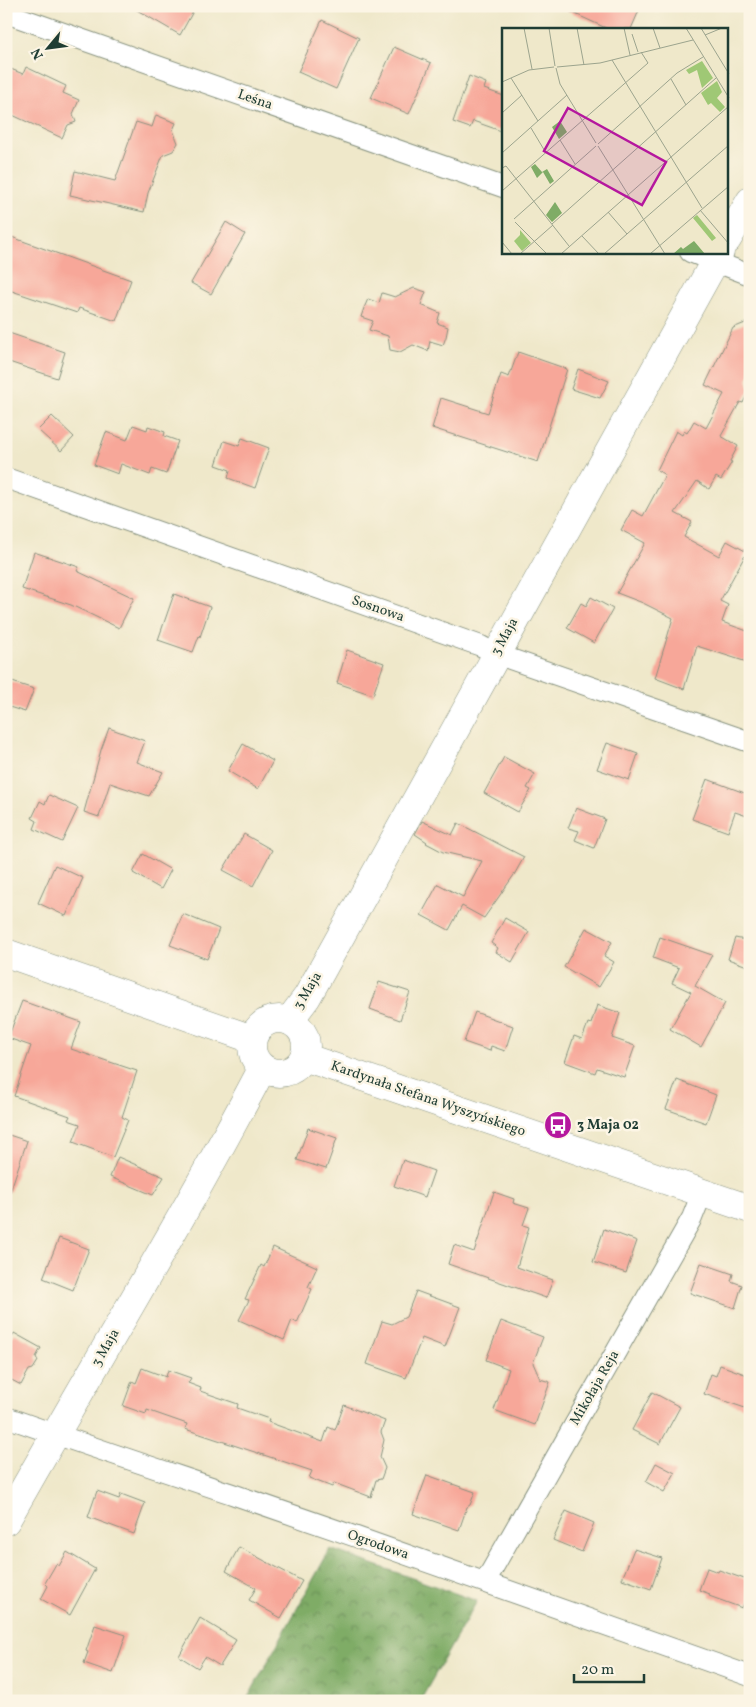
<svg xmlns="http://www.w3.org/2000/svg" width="756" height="1707" viewBox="0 0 756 1707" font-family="Vollkorn,serif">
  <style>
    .forest { fill: url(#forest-crowns); stroke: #4f744d }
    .building { fill: #f7a799 }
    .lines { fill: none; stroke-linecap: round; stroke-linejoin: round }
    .street-casing { stroke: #87927f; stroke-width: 22 }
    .secondary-casing { stroke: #87927f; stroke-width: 29 }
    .street { stroke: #fff; stroke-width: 20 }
    .secondary { stroke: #fff; stroke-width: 28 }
    .labels { text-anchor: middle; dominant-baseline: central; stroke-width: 5; stroke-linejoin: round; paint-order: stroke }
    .street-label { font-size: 14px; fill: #1f3d34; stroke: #fcf5e5 }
    .poi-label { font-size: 14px; font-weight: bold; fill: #1f3d34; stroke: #fcf5e5; text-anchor: start }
    .inset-road { fill: none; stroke: #9ca48e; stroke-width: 1 }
    .view { fill: #b5179e; fill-opacity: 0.15; stroke: #b5179e; stroke-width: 2.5 }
    .inset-edge { fill: none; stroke: #1f3d34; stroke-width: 2.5 }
  </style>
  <defs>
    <pattern id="forest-crowns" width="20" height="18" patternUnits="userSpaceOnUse" patternTransform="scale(1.25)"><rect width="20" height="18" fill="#7fac66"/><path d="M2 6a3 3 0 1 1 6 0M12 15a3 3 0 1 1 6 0" fill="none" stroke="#678d55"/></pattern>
  </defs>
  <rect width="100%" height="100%" fill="#fcf5e5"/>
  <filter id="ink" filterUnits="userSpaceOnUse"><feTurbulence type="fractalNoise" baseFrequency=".02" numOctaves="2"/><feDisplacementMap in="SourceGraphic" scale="10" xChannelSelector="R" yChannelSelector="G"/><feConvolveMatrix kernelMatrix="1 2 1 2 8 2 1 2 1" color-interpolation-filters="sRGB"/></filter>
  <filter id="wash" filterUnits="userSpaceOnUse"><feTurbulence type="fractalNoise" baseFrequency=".0096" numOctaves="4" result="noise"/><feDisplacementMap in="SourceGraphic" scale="20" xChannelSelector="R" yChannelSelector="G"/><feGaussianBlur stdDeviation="1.12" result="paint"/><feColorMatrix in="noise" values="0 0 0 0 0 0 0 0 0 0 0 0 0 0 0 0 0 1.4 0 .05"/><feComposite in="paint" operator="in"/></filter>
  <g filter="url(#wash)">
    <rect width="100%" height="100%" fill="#efe8ca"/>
    <path class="forest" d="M 330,1549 L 477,1601 L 420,1701 L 246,1701 Z"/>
    <g id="blocks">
      <path class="building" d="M 130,6 L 196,6 L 180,35 Z
        M 558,6 L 641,6 L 631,29 L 608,29 Z
        M 322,20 L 359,38 L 336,89 L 298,72 Z
        M 394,47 L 431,63 L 409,114 L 371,98 Z
        M 6,67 L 23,74 L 26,67 L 66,86 L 63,93 L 79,100 L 73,114 L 76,122 L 68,125 L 62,138 L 6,112 Z
        M 469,76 L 486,83 L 484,89 L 504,96 L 504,132 L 473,121 L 470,128 L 453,122 Z
        M 156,115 L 176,123 L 173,130 L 178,143 L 173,151 L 163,155 L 148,193 L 144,212 L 70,195 L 75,171 L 115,181 L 136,122 L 152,127 Z
        M 226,222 L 245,234 L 211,294 L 191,283 Z
        M 6,235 L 131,280 L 116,321 L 79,308 L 77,313 L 6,289 Z
        M 414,288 L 426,292 L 421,305 L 440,313 L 437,323 L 448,327 L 446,337 L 443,345 L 430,341 L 428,351 L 413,345 L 400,352 L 390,350 L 388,336 L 369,330 L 373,321 L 361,317 L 364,308 L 368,299 L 379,303 L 382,293 L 395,297 Z
        M 750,321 L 750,374 L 747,379 L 750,389 L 743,403 L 740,402 L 721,436 L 738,446 L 730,461 L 732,462 L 721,480 L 716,477 L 709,489 L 697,481 L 675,513 L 692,522 L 684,537 L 719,556 L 727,541 L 747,552 L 720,601 L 728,605 L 722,622 L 750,632 L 750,663 L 697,646 L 684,689 L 655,678 L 673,618 L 643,603 L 617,593 L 645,543 L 621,530 L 632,510 L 643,516 L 665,475 L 657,470 L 676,431 L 682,435 L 684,431 L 687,433 L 694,421 L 706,428 L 724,394 L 705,385 L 733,328 Z
        M 6,332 L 65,352 L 57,378 L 6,361 Z
        M 518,352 L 567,369 L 538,462 L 432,428 L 441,398 L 488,413 L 501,374 L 509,377 Z
        M 578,369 L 609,381 L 600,398 L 571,389 Z
        M 52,416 L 74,437 L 61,451 L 38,430 Z
        M 133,425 L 147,430 L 148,426 L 165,432 L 164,436 L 178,441 L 166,474 L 152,469 L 150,475 L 121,464 L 118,474 L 94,465 L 106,432 L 127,440 Z
        M 242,438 L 269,448 L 255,488 L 228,478 L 230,470 L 216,465 L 224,441 L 239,446 Z
        M 34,552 L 79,567 L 77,571 L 134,598 L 119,628 L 71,605 L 22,589 Z
        M 174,594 L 210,607 L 200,637 L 199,636 L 193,652 L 158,640 Z
        M 591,597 L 613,609 L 594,643 L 567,628 L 581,603 L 586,606 Z
        M 347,650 L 384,663 L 373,695 L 337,683 Z
        M 6,680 L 34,689 L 25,712 L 6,706 Z
        M 109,728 L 145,741 L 137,762 L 163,772 L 149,796 L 110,783 L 99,817 L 84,812 L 101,750 Z
        M 607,743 L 638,754 L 629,780 L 597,769 Z
        M 243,744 L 273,761 L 258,789 L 228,771 Z
        M 504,757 L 535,774 L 527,788 L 531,790 L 518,812 L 484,793 Z
        M 707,779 L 750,795 L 750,817 L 735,812 L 728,832 L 692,819 Z
        M 49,795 L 78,808 L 62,842 L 34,829 L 37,821 L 32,818 L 40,801 L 45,804 Z
        M 576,808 L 605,819 L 594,848 L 575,840 L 579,831 L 568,828 Z
        M 422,821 L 452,835 L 458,823 L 524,857 L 514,875 L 484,918 L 462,906 L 449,930 L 421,915 L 438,884 L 463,897 L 482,861 L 443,852 L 426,843 L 427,842 L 415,834 Z
        M 244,834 L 272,850 L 253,886 L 223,870 Z
        M 143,854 L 171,870 L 161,889 L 133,873 Z
        M 55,865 L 83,878 L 66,916 L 38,903 Z
        M 183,914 L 219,929 L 207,959 L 170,945 Z
        M 505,918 L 529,932 L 512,962 L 496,952 L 498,948 L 491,943 Z
        M 586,928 L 612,942 L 604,956 L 614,962 L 599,987 L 564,967 Z
        M 660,937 L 712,955 L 695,986 L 725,1003 L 701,1047 L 670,1029 L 691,992 L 672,983 L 679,968 L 653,958 Z
        M 735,938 L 750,941 L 750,967 L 728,959 Z
        M 379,982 L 410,992 L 400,1020 L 370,1009 Z
        M 22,1001 L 81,1022 L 71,1049 L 137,1071 L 122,1117 L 128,1120 L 113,1157 L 73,1142 L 80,1124 L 68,1120 L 70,1116 L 14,1096 L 31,1046 L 8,1038 Z
        M 597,1005 L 620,1013 L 612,1038 L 635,1046 L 624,1077 L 597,1068 L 595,1073 L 565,1062 L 574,1036 L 582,1039 L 588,1023 L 591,1024 Z
        M 475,1012 L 513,1026 L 505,1051 L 491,1046 L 490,1051 L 464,1042 Z
        M 677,1080 L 716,1095 L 706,1123 L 666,1109 Z
        M 308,1128 L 337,1138 L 326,1169 L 297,1160 Z
        M 6,1134 L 27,1141 L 10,1192 L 6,1191 Z
        M 118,1157 L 164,1177 L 153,1195 L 110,1177 Z
        M 403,1160 L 434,1171 L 425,1197 L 394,1186 Z
        M 494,1192 L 514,1199 L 513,1203 L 529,1208 L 523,1225 L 529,1227 L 517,1267 L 553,1280 L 546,1298 L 448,1264 L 454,1245 L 474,1252 Z
        M 604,1229 L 637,1241 L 626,1273 L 593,1262 Z
        M 59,1238 L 89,1249 L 73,1290 L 43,1278 Z
        M 273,1247 L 317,1267 L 308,1287 L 312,1289 L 297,1323 L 292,1320 L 284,1340 L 239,1320 L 249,1300 L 245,1299 L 261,1265 L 264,1267 Z
        M 701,1263 L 733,1274 L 731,1281 L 742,1285 L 735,1308 L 690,1293 Z
        M 416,1291 L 460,1307 L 445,1347 L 422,1338 L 406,1378 L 367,1364 L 382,1321 L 392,1324 L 406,1317 Z
        M 501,1321 L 543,1337 L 533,1363 L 540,1379 L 550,1382 L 535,1425 L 494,1410 L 509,1369 L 486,1360 Z
        M 14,1333 L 41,1348 L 36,1357 L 38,1361 L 33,1369 L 29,1370 L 21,1385 L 6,1377 L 6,1347 Z
        M 720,1365 L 750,1376 L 750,1398 L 745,1408 L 704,1394 L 711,1374 L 716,1376 Z
        M 142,1368 L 166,1377 L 168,1370 L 191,1378 L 188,1383 L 201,1388 L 200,1391 L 238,1404 L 237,1408 L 269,1419 L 268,1422 L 323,1442 L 328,1427 L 335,1430 L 344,1405 L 385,1421 L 381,1432 L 384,1440 L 380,1457 L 385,1468 L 381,1479 L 376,1480 L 371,1497 L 334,1483 L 332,1487 L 309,1478 L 312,1471 L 185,1429 L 187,1424 L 147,1410 L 146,1414 L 123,1406 L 132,1381 L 136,1383 Z
        M 652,1392 L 680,1407 L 660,1444 L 632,1430 Z
        M 656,1463 L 675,1473 L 664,1492 L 646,1482 Z
        M 427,1475 L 475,1492 L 470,1505 L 467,1507 L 459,1530 L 413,1514 Z
        M 97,1491 L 119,1499 L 121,1494 L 145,1503 L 134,1534 L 88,1517 Z
        M 566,1511 L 594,1523 L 582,1552 L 553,1540 Z
        M 239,1547 L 302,1581 L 281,1618 L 249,1600 L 256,1588 L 226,1571 Z
        M 634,1549 L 662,1558 L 651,1589 L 622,1579 Z
        M 67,1552 L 95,1569 L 70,1615 L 41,1599 L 48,1586 L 45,1583 L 56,1564 L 59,1566 Z
        M 707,1568 L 718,1572 L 719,1570 L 750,1581 L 750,1603 L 745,1601 L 742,1608 L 709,1596 L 710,1594 L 699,1590 Z
        M 200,1618 L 236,1640 L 220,1666 L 205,1657 L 198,1668 L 179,1656 Z
        M 95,1625 L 126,1635 L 113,1673 L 84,1663 L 88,1652 L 86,1651 Z"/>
    </g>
  </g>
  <g filter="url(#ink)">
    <use href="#blocks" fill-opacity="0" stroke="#87927f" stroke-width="1"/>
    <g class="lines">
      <g class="street-casing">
        <path id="street" d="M 6,13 L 503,187
          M 690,252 L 750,275
          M 6,478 L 481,646 L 496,654 L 750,742
          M 6,1417 C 82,1444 158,1469 235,1495 C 407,1554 578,1615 750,1676
          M 485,1582 L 692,1218 L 702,1193"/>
      </g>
      <g class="secondary-casing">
        <path id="secondary" d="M 727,240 L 750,201
          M 6,953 L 252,1039
          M252 1046a27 27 0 1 1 54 0a27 27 0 1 1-54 0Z
          M 289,1021 L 307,997 L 720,252
          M 304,1057 L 750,1209
          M 6,1521 C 91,1370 182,1222 262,1069"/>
      </g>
      <use href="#street" class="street"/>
      <use href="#secondary" class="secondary"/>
    </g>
  </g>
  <defs>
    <g id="bus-disc" transform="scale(1.4375)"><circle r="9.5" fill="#b5179e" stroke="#fcf5e5"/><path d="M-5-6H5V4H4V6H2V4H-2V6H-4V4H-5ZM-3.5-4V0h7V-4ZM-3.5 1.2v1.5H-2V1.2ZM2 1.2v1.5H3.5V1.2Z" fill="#fff"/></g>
  </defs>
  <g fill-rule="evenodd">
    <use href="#bus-disc" x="558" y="1125"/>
  </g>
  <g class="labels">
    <g class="street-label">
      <text transform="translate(255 100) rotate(19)">Leśna</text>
      <text transform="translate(378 609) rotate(19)">Sosnowa</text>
      <text transform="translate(505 637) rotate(-61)">3 Maja</text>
      <text transform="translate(308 991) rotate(-59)">3 Maja</text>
      <text transform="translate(428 1099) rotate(19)">Kardynała Stefana Wyszyńskiego</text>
      <text transform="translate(106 1348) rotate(-60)">3 Maja</text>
      <text transform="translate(595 1388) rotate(-60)">Mikołaja Reja</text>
      <text transform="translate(378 1545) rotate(19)">Ogrodowa</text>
    </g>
    <g class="poi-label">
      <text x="577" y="1125">3 Maja 02</text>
    </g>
  </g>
  <g transform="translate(502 28)">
    <rect width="226" height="226" fill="#efe8ca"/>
    <path d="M 215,53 L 220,64 L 215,70 L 223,79 L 218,84 L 209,75 L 206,77 L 199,65 ZM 195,187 L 214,210 L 210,213 L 191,190 ZM 18,202 L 29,215 L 20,223 L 12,213 L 18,207 Z" fill="#9fc875"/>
    <path d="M 58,93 L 65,104 L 57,111 L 50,99 ZM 33,136 L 40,144 L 45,141 L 52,153 L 48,156 L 41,144 L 35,150 L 29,139 ZM 53,174 L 60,185 L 50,194 L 44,187 ZM 192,213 L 203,226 L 171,226 L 179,219 L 181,221 Z" fill="#7fac66"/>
    <path d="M 200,33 L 211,50 L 200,60 L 195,42 L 187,46 L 184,42 Z" fill="#9fc875"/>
    <path class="inset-road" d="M 22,0 L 30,41M 47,0 L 53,38M 75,0 L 82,37M 122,0 L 128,27M 151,0 L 158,20M 184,0 L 227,70M 199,0 L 227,46M 130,6 L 136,24M 203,7 L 220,0M 110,32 L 200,180M 55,39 L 98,35 L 191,12M 54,40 L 58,56 L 94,115M 9,50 L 36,93M 169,51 L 184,77M 0,54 L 27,42 L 52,39M 0,85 L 20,67M 29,100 L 44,125M 58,112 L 73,136M 96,116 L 175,45 L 201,29M 96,118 L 163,226M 0,125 L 65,67M 0,140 L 4,138 L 67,218M 0,163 L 146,35 L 139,24M 198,182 L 227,216M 106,184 L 125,206M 12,191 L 94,118M 13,194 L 45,226M 50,196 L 214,50M 80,208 L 97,226M 0,214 L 10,226M 18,226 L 51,197M 59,226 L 227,78M 102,226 L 227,117M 148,226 L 227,158"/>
    <path class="view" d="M 66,80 L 164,134 L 140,177 L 42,123 Z"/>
    <rect width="226" height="226" class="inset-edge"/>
  </g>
  <rect width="756" height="1707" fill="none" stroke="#fcf5e5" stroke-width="25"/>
  <g transform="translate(48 48) rotate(241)" stroke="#fcf5e5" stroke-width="4" paint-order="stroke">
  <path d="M0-4L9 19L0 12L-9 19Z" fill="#1f3d34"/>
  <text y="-8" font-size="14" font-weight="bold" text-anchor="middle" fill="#1f3d34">N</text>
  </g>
  <path d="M574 1674v8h70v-8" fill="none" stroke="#1f3d34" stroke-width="2.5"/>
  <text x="581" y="1674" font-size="15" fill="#1f3d34" stroke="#fcf5e5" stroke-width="4" paint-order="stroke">20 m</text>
</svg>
